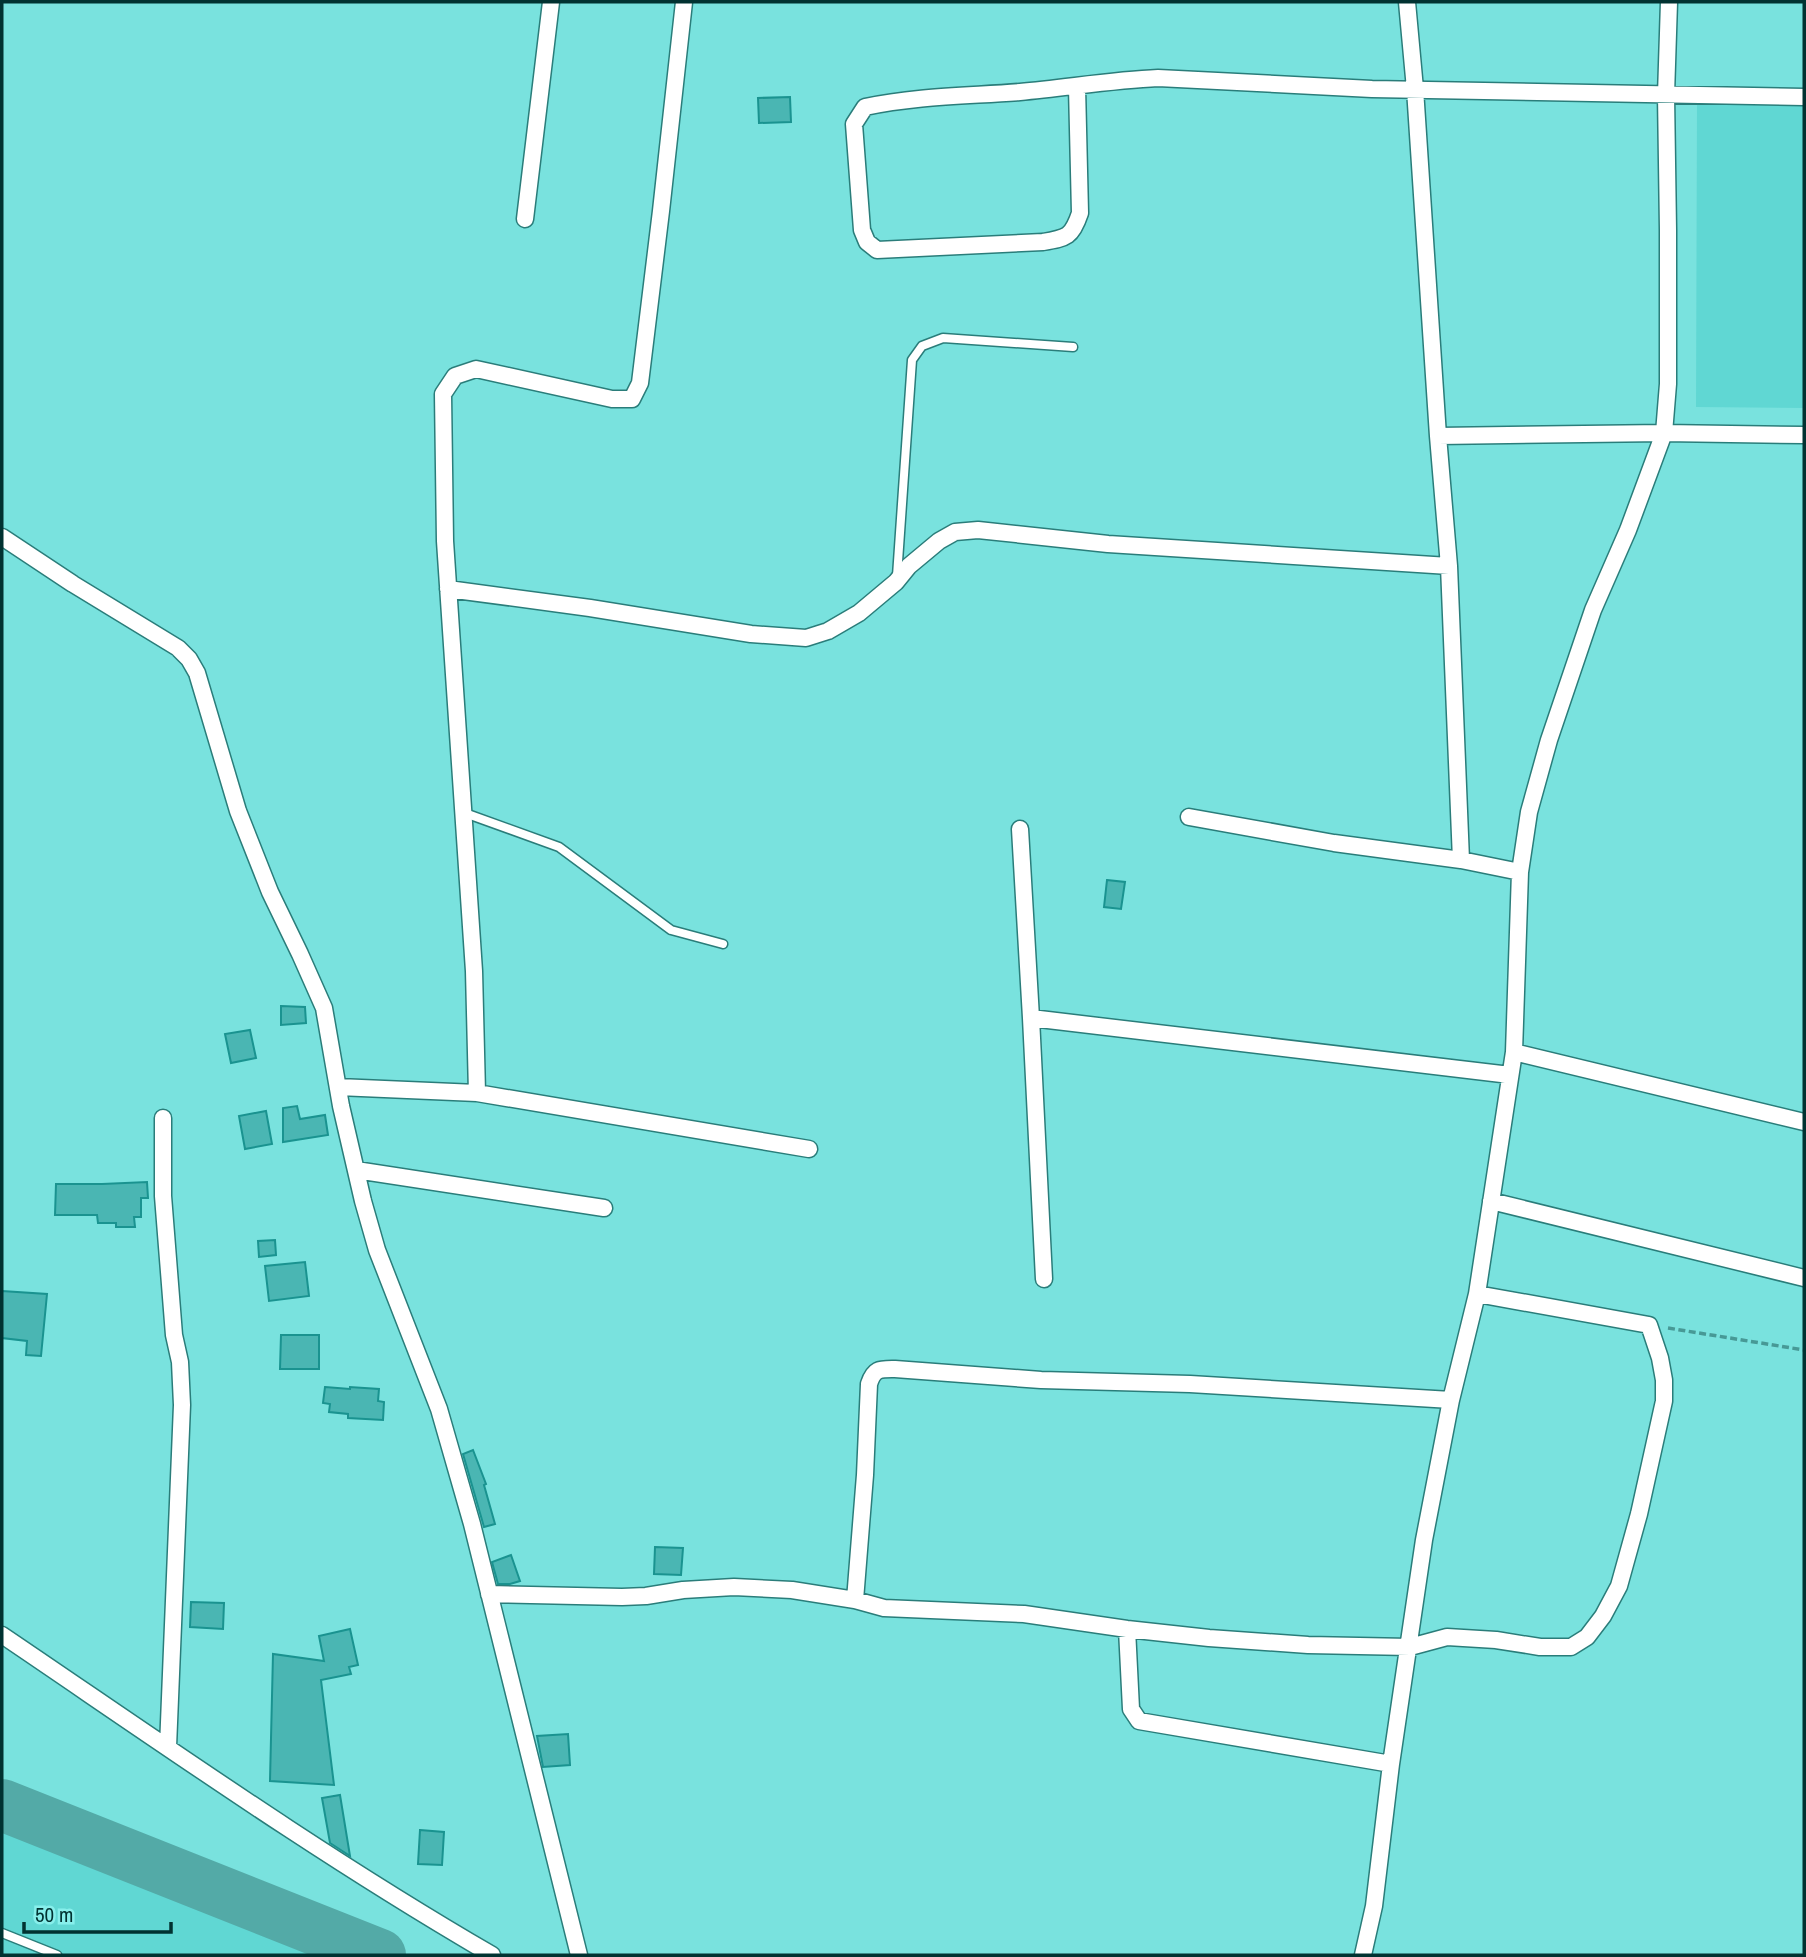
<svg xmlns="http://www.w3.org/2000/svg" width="1806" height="1957" viewBox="0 0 1806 1957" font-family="'Archivo Narrow',sans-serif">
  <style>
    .built { fill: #60d7d3 }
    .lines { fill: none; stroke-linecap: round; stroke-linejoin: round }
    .taxiway { stroke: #53aaa7; stroke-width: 52 }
    .building { fill: #4ab6b3; stroke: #1a9390; stroke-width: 2 }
    .service-casing { stroke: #2a7d7a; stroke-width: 11 }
    .minor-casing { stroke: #2a7d7a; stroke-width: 19 }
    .path { stroke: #479996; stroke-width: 3.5; stroke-dasharray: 7 3.5; stroke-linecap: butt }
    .service { stroke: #fff; stroke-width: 8 }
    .minor { stroke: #fff; stroke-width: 16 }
  </style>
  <rect width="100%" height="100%" fill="#79e2de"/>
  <path class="built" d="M 1697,103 L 1804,106 L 1804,408 L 1696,407 Z
    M 2,1803 L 213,1886 L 391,1955 L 2,1955 Z"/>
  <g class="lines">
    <path class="taxiway" d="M 2,1805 L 380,1955"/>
  </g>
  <path class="building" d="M 790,97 L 791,122 L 759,123 L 758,98 Z
    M 1107,880 L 1125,882 L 1121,909 L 1104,907 Z
    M 281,1006 L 305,1007 L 306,1023 L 281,1025 Z
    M 250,1030 L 256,1058 L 231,1063 L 225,1034 Z
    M 297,1106 L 300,1119 L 325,1115 L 328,1135 L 283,1142 L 283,1108 Z
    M 266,1111 L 272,1144 L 245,1149 L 239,1116 Z
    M 147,1182 L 148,1198 L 141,1198 L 141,1217 L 134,1217 L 135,1227 L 116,1227 L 116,1223 L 98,1223 L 97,1215 L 55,1215 L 56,1184 L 102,1184 Z
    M 275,1240 L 276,1255 L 259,1257 L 258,1241 Z
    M 305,1262 L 309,1296 L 269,1301 L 265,1266 Z
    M 2,1291 L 47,1294 L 41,1356 L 26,1355 L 27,1341 L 2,1338 Z
    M 281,1335 L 319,1335 L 319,1369 L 280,1369 Z
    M 325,1387 L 350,1389 L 350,1387 L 379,1389 L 378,1401 L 384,1402 L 383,1420 L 348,1418 L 348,1414 L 329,1412 L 330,1404 L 323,1403 Z
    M 473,1450 L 486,1484 L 484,1485 L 495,1524 L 484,1527 L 463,1454 Z
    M 655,1547 L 683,1548 L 681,1575 L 654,1574 Z
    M 511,1555 L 520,1581 L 510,1584 L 498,1584 L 492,1562 Z
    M 191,1602 L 224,1603 L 223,1629 L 190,1627 Z
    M 350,1629 L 358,1665 L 349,1667 L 351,1674 L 321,1680 L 334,1785 L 270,1781 L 273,1654 L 324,1661 L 319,1636 Z
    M 568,1734 L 570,1765 L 543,1767 L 537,1736 Z
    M 340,1795 L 350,1856 L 330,1843 L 322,1798 Z
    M 420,1830 L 444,1832 L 442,1865 L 418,1864 Z"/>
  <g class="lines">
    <g class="service-casing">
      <path id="service" d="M 897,576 L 912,360 L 922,346 L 943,338 L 1073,347
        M 462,812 L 559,847 L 671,930 L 723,944
        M 2,1933 L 57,1955"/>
    </g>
    <g class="minor-casing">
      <path id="minor" d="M 1407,2 L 1415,89 L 1438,436 L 1449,566 L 1461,860 L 1520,872
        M 1077,87 L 1080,213 C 1072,237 1067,238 1043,242 L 877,250 L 867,242 L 862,230 L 854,124 L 865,107 C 916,96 968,96 1020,92 C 1066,88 1112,80 1158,78 L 1372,89 L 1804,97
        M 525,219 L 551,2
        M 1438,436 L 1664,433 L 1804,435
        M 2,537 L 73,584 L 178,648 L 189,659 L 197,673 L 238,811 L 270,892 L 300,954 L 324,1008 L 341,1106 L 363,1201 L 377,1250 L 439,1409 L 472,1524 L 579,1955
        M 448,589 L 590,608 L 751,634 L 806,638 L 828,631 L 859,613 L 896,582 L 909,566 L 939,541 L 955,532 L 978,530 L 1108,544 L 1449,566
        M 1189,817 L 1334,843 L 1461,860
        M 1020,829 L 1031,1018 L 1044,1279
        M 1031,1018 L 1510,1075
        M 1514,1052 L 1804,1122
        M 338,1087 L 477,1093 L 474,971 L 445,541 L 443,394 L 455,376 L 476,369 L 612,399 L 632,399 L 640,383 L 661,211 L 684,2
        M 477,1093 L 809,1149
        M 163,1118 L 163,1196 L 168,1259 L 174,1335 L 180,1362 L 182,1405 L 168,1747
        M 356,1170 L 604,1208
        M 1491,1201 L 1804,1278
        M 489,1594 L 622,1597 L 646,1596 L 683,1590 L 734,1587 L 792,1590 L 855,1600 L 884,1608 L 1024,1614 L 1127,1629 L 1209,1638 L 1308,1645 L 1410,1647 L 1447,1637 L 1496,1640 L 1540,1647 L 1571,1647 L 1587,1637 L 1603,1616 L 1619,1586 L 1639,1514 L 1664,1401 L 1664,1380 L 1660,1358 L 1649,1325 L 1477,1294
        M 855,1600 L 865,1475 L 869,1384 C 874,1368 880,1369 895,1369 L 1041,1380 L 1190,1384 L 1451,1400
        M 1127,1629 L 1131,1709 L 1139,1721 L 1391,1764
        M 2,1635 C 163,1744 323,1857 492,1955
        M 1363,1955 L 1374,1906 L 1391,1764 L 1424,1540 L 1451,1400 L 1477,1294 L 1514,1052 L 1520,872 L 1529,812 L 1549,740 L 1593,610 L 1628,530 L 1664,433 L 1668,384 L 1668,230 L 1666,95 L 1669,2"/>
    </g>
    <path class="path" d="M 1668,1328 L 1804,1350"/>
    <use href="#service" class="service"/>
    <use href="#minor" class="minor"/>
  </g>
  <rect width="1806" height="1957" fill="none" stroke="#013231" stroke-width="7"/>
  <path d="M24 1922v10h147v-10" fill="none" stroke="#013231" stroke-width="3.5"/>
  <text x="35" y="1922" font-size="21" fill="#013231" stroke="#87efeb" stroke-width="5" paint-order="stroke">50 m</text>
</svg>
